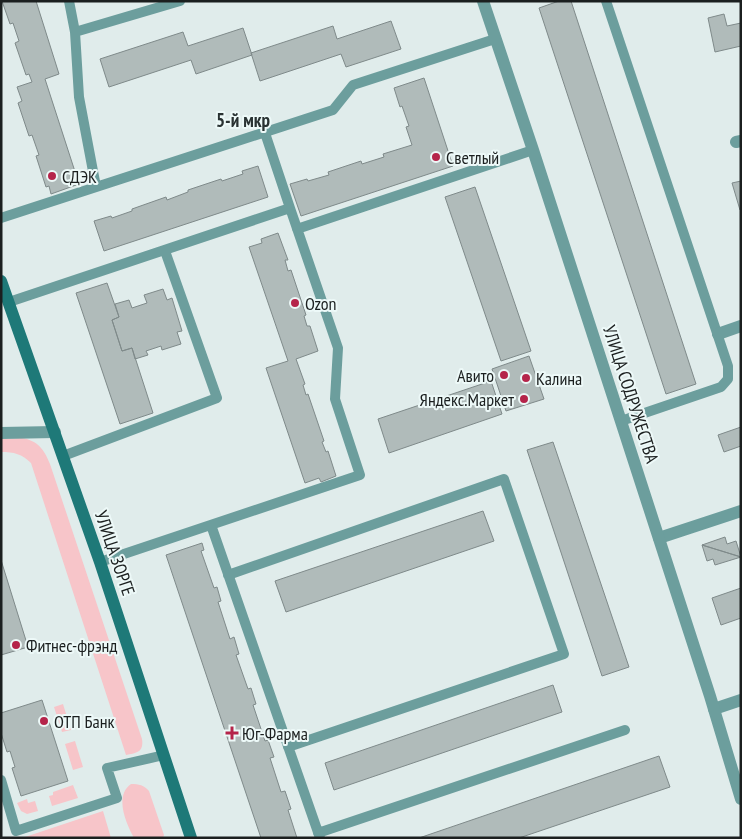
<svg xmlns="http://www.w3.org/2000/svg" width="742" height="839" viewBox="0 0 742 839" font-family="'PT Sans Narrow',sans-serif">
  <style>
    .green { fill: #f7c5c9 }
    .building { fill: #b0bbba; stroke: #7f8a8a }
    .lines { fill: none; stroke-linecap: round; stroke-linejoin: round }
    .service { stroke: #6c9e9d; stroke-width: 10 }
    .minor { stroke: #6c9e9d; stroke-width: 12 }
    .tertiary { stroke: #6c9e9d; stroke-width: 12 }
    .secondary { stroke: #1e7978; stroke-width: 12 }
    .poi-dot { fill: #b5244a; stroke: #edf9f8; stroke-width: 2 }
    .labels { text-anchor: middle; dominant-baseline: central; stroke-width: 4; stroke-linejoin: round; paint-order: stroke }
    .poi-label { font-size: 18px; fill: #1b1f1f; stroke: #edf9f8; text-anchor: start }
    .street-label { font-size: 18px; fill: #1b1f1f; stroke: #edf9f8 }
    .neighbourhood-label { font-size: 19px; font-weight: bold; fill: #293232; stroke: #edf9f8 }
  </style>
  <rect width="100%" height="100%" fill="#e0eceb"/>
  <path class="green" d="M 22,438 C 38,441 44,449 50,464 L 142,739 C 144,752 137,753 126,755 L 31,463 C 22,454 14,452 1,452 L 1,439 Z
    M 63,704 L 71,730 L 62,732 L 54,707 Z
    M 75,741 L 83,767 L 73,770 L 65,744 Z
    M 131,784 C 139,784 144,785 149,791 L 164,835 L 163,838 L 134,838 C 126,823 114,796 131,784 Z
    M 73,785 L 78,798 L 52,806 L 49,796 L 53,795 L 53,792 Z
    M 27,799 L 28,803 L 35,801 L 38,811 L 27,814 L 21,811 L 17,803 Z
    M 103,811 L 111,838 L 22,838 Z"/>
  <path class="building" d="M 2,1 L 36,1 L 59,74 L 45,79 L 79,184 L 51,194 L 49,186 L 46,187 L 36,156 L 39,155 L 32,135 L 29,136 L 18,103 L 22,101 L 17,87 L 32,82 L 29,74 L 26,75 L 15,43 L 19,41 L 13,23 L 10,24 Z
    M 559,1 L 571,1 L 696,384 L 666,394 L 539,8 Z
    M 724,14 L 727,26 L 741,23 L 741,46 L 715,52 L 708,18 Z
    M 391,21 L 401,49 L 346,67 L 341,54 L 260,81 L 251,53 L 333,26 L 337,39 Z
    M 243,28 L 252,55 L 196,74 L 191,60 L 109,87 L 100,59 L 183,32 L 188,46 Z
    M 424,78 L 453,166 L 301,216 L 290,184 L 307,179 L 308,181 L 329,175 L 328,172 L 361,161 L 362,164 L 384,157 L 383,154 L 412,145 L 406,127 L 409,126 L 402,106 L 400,107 L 394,88 Z
    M 258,166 L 268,197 L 104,251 L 94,221 L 111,216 L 112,218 L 132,211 L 132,209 L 166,197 L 167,200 L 188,192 L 188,190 L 221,179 L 222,181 L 243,174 L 242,171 Z
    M 741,181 L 741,210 L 740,210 L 732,183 Z
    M 475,187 L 531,351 L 501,361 L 445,197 Z
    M 278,233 L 288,260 L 285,260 L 288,271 L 291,270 L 306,315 L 304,316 L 307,326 L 310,326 L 318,351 L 296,359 L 305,384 L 303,385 L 306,395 L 308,394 L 324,441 L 322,442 L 326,452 L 328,451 L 336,476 L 321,482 L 319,478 L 305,483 L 266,368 L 288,361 L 249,247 L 262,243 L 261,239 Z
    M 107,283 L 119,317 L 112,320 L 122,351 L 132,348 L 153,413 L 120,424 L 76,293 Z
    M 163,289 L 167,300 L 172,298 L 182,331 L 177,332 L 181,344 L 162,350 L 161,346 L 146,351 L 148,355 L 135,359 L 132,348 L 122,351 L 112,320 L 119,317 L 115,304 L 129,300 L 132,308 L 147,303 L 144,295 Z
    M 529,356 L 544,399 L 506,411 L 492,369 Z
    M 491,381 L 502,414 L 389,453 L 378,419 Z
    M 741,427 L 741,446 L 724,452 L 718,435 Z
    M 553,442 L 629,667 L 602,676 L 527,450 Z
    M 483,511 L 494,541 L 286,612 L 275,581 Z
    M 725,537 L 727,544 L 736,541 L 741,557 L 702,545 Z
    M 202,543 L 204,550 L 201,551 L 214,588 L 217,587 L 221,601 L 218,602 L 230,639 L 234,637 L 239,654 L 236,655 L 248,689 L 251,688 L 256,704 L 253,705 L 265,741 L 268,740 L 274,757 L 270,758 L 281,792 L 285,791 L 291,809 L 288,810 L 297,838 L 261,838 L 166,555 Z
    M 702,545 L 741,557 L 715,565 L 713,559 L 707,561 Z
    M 1,560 L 28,647 L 1,655 Z
    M 741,588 L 741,618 L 721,625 L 712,598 Z
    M 553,685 L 562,712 L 334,790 L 325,763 Z
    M 42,700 L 68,781 L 21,796 L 12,768 L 15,767 L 10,751 L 7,752 L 1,733 L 1,713 Z
    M 659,756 L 670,787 L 519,838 L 419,838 Z"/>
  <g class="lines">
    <path class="service" d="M 69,1 L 75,32 L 79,97 L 96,187
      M 606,1 L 728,366 L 728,379 L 721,387 L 621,421
      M 75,32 L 180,1
      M 265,133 L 290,208
      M 1,218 L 333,110 L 353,85 L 495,39
      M 297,229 L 533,150
      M 9,302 L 290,208 L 338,348 L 335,399 L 360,475 L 100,562
      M 63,456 L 217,398 L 165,251
      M 211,525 L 320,838
      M 228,575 L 504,479 L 564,654 L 288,747
      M 1,780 L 16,831 L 117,798 L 107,768 L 164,755
      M 318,833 L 625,730"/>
    <path class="minor" d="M 736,142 L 741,141
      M 718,334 L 741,326
      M 659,538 L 741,511
      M 714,709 L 741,700"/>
    <path class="tertiary" d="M 483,1 L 533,150 L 710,696 L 741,799
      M 1,433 L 55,432"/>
    <path class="secondary" d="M 1,281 L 100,562 L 191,838"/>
  </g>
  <g class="poi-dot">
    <circle cx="436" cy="157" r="5"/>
    <circle cx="52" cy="176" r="5"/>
    <circle cx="295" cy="303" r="5"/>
    <circle cx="504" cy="375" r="5"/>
    <circle cx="526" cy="378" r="5"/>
    <circle cx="524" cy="399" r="5"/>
    <circle cx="16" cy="645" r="5"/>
    <circle cx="44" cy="721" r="5"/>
    <path d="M229.5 725.5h5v5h5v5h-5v5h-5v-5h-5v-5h5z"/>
  </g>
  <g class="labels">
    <g class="poi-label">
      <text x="446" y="157">Светлый</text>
      <text x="62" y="176">СДЭК</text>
      <text x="305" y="303">Ozon</text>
      <text x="494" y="375" text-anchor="end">Авито</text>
      <text x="536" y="378">Калина</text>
      <text x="514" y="399" text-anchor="end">Яндекс.Маркет</text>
      <text x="26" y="645">Фитнес-фрэнд</text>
      <text x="54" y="721">ОТП Банк</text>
      <text x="242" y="733">Юг-Фарма</text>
    </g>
    <g class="street-label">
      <text transform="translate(631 394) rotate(72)">УЛИЦА СОДРУЖЕСТВА</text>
      <text transform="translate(115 553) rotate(71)">УЛИЦА ЗОРГЕ</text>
    </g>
    <g class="neighbourhood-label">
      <text x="243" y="120">5-й мкр</text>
    </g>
  </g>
  <rect width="742" height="839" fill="none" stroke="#1b1f1f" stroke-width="5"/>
</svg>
